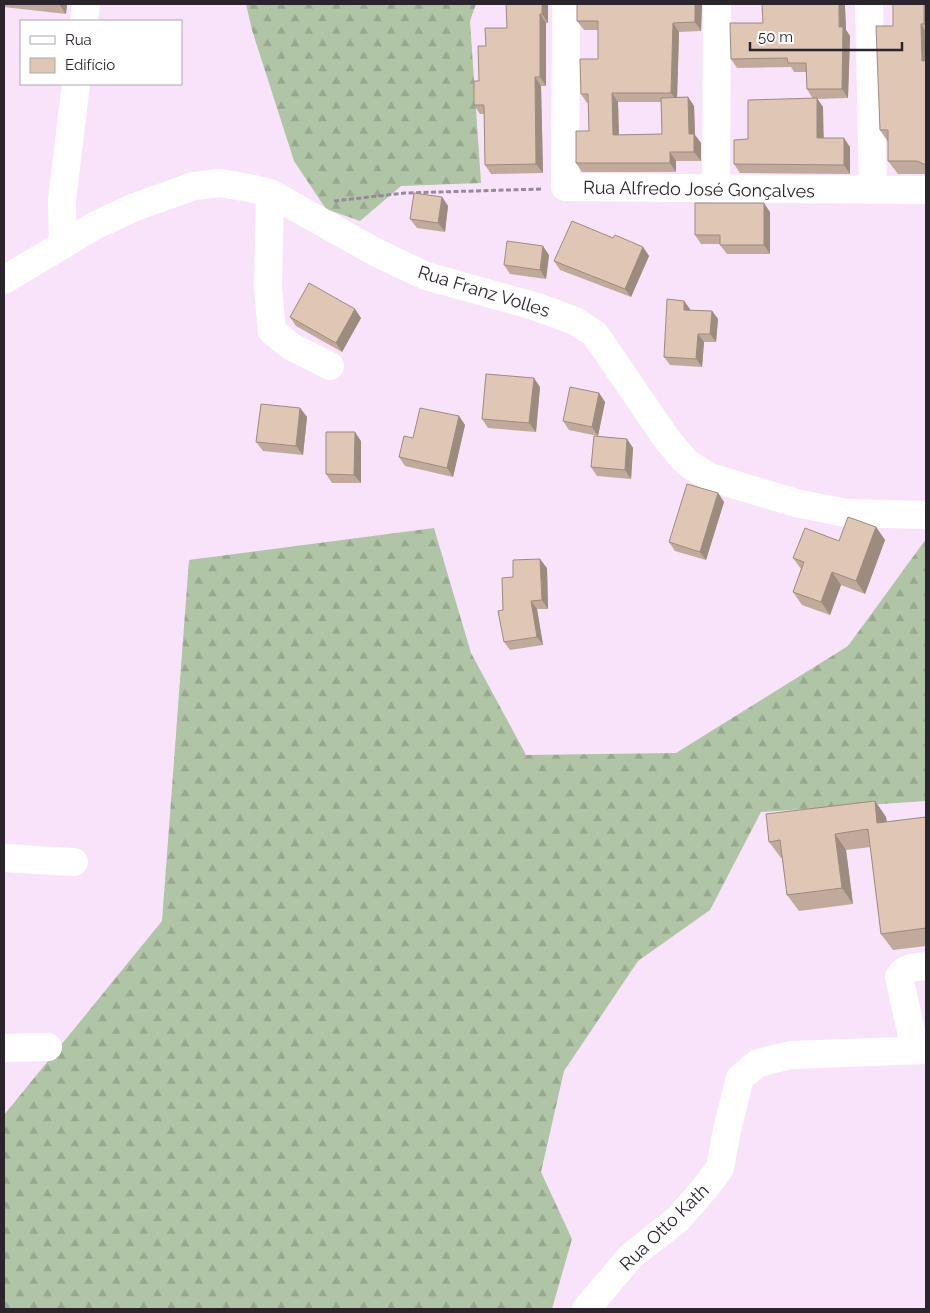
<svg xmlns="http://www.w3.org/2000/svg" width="930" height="1313" viewBox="0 0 930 1313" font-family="Raleway,sans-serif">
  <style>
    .forest { fill: url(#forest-firs) }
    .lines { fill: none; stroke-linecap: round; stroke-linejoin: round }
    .path { stroke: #978999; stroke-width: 3; stroke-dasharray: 5 2.5; stroke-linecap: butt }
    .minor { stroke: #fff; stroke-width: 28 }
    .wall { fill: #c1aa9b; fill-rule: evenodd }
    .shaded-wall { fill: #9d8b7e }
    .building { fill: #e0c6b4; stroke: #9d8b7e }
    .labels { text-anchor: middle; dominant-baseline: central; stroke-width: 4; stroke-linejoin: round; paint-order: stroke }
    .street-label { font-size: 18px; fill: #2b242c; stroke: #fff }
  </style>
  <defs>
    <pattern id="forest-firs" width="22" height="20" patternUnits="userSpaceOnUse" patternTransform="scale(1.25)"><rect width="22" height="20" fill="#b0c4a6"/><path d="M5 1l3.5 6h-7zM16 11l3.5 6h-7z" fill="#98a88f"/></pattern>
  </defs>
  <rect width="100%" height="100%" fill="#f8e3fa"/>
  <path class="forest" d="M 246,4 L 476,4 L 470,21 L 481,183 L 401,186 L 360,221 L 326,209 L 294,161 L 252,30 Z
    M 434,528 L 471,653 L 526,755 L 676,753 L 848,646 L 926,539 L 926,801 L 761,812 L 710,910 L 638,961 L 564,1071 L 541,1172 L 572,1239 L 552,1309 L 4,1309 L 4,1115 L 162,921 L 189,560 Z"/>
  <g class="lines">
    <path class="path" d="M 334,201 L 405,193 L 542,189"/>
    <path class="minor" d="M 566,4 L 565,187 L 926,190
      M 869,4 L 873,190
      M 84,21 L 86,4
      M 716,189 L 717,4
      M 270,193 L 268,289 L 272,331 L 292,347 L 330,366
      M 63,245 L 62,200 L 76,84
      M 4,280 L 96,225 L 135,207 L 194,186 L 220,183 L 249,188 L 270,193 L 377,253 L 426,276 L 534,306 L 575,321 L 595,334 L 666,438 L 686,462 L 709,477 L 796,503 L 846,513 L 926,515
      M 4,858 L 74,862
      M 4,1048 L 48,1047
      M 915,1049 L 899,977 C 906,967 914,967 926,966
      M 586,1309 L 631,1256 L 678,1219 L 705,1188 L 720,1168 L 727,1130 L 740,1078 L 758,1063 L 791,1055 L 926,1050"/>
  </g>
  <path class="wall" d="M 4,4 L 67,4 L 66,14 L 4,7 Z
    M 506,4 L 548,4 L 548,23 L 546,23 L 546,86 L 541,86 L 543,173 L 491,174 L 485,165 L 484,114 L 480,114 L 474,105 L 486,46 L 507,28 Z
    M 577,4 L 702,4 L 701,31 L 679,32 L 677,97 L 688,97 L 694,106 L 695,135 L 701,143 L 701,161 L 676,161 L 676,172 L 582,172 L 576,163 L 589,131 L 588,103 L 587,103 L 581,94 L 598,59 L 598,30 L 584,30 L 577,21 ZM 618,102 L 661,102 L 662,134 L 619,135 Z
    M 762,4 L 844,4 L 845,6 L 846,30 L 850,36 L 848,98 L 817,99 L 823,107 L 823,138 L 850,147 L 850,174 L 740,173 L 734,164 L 748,139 L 813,99 L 807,89 L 806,72 L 794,72 L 791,67 L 737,68 L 731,59 L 763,23 Z
    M 926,4 L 926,174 L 898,174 L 888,161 L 888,142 L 880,130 L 893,26 Z
    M 442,197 L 448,206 L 445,232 L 417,228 L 410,219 Z
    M 770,212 L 770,254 L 727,254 L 720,245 L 720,244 L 701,244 L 695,235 Z
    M 613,238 L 643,247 L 649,256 L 631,297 L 560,270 L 554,261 Z
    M 549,255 L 546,279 L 510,274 L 504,265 Z
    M 684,301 L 690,310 L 712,311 L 718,319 L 716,342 L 704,342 L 702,367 L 670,365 L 664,357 Z
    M 290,317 L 361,318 L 342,352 L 296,326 Z
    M 540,387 L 536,432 L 488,428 L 482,419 Z
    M 599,393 L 605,402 L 598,436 L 569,430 L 563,421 Z
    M 300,408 L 307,417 L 303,455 L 263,451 L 256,442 Z
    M 459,416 L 465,425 L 453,477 L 405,466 L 399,457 L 413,438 Z
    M 627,439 L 633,448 L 631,479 L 597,476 L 591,467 Z
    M 361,441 L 361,483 L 332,483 L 326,474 Z
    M 718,493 L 724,502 L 706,560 L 675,551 L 669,542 Z
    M 876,527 L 885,540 L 865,594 L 841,585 L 830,615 L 802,605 L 793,592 L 801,569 L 793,558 Z
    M 547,568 L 548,609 L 537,609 L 543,645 L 510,650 L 504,642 L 503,610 L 513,577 Z
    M 875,801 L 886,817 L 887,822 L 926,817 L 926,946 L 893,950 L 881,934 L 871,847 L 846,850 L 853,904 L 799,911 L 787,895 L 782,858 L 781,858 L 769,842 Z"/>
  <path class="shaded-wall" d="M 59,4 L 67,4 L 66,14 Z
    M 542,4 L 548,4 L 548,23 L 542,14 Z
    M 695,4 L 702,4 L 701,31 L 695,22 Z
    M 839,4 L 844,4 L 845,6 L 846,30 L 850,36 L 848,98 L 842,89 Z
    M 924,4 L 926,4 L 926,27 L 924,24 Z
    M 540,14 L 546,23 L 546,86 L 540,77 Z
    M 673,23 L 679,32 L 677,101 L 671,93 Z
    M 921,24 L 926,32 L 926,67 L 922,61 Z
    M 535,77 L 541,86 L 543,173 L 536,164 Z
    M 612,93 L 618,102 L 619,144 L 613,135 Z
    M 688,97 L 694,106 L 695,135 L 701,143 L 701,161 L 694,152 L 689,134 Z
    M 817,98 L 823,107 L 824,147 L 817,138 Z
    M 844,138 L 850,147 L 850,174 L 844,165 Z
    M 670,152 L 676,161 L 676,172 L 670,163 Z
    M 442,197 L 448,206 L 445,232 L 438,223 Z
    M 764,203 L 770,212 L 770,254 L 764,245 Z
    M 543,246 L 549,255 L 546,279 L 540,270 Z
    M 643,247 L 649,256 L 631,297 L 625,289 Z
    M 684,301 L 690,309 L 689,318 L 684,310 Z
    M 355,309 L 361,318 L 342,352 L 336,343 Z
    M 712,311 L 718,319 L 716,342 L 710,334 Z
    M 698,334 L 704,342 L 702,367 L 696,359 Z
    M 534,378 L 540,387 L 536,432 L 529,423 Z
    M 599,393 L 605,402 L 598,436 L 592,427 Z
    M 300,408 L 307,417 L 303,455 L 296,446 Z
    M 459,416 L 465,425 L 453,477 L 447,468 Z
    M 355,432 L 361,441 L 361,483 L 354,475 Z
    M 627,439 L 633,448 L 631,479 L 625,470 Z
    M 718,493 L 724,502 L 706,560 L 700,552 Z
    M 876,527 L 885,540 L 865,594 L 856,581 Z
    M 540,559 L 547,568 L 548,609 L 542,600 Z
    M 832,572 L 841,585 L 830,615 L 821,602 Z
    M 531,601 L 537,609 L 543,645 L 537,637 Z
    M 875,801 L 886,817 L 889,840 L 877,823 Z
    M 835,834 L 846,850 L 853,904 L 842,888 Z"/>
  <path class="building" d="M 506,4 L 542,4 L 542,14 L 540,14 L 540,77 L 535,77 L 536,164 L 485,165 L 484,105 L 474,105 L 474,81 L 479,81 L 478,46 L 486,46 L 485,28 L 507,28 Z
    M 577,4 L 695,4 L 695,22 L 673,23 L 671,93 L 612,93 L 613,135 L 662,134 L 661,98 L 688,97 L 689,134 L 694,134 L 694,152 L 670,152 L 670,163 L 576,163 L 576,131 L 589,131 L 588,94 L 581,94 L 580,59 L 598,59 L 598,21 L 577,21 Z
    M 762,4 L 839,4 L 839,27 L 843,27 L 842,89 L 807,89 L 806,63 L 788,63 L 787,58 L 731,59 L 730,23 L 763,23 Z
    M 893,4 L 924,4 L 924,24 L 921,24 L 922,61 L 926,61 L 926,165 L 917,161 L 888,161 L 888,130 L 880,130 L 876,26 L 893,26 Z
    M 817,98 L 817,138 L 844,138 L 844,165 L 734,164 L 734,140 L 748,139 L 748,100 Z
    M 414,193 L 442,197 L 438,223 L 410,219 Z
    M 695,203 L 764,203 L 764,245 L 720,245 L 720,235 L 695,235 Z
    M 572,221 L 613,238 L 615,235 L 643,247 L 625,289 L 554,261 Z
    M 507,241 L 543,246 L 540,270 L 504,265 Z
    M 309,283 L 355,309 L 336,343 L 290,317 Z
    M 667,299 L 684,301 L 684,310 L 712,311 L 710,334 L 698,334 L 696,359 L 664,357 Z
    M 486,374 L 534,378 L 529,423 L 482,419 Z
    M 570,387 L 599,393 L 592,427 L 563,421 Z
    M 261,404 L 300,408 L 296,446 L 256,442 Z
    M 420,408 L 459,416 L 447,468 L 399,457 L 404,436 L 413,438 Z
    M 326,432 L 355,432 L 354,475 L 326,474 Z
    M 594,436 L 627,439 L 625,470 L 591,467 Z
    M 687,484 L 718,493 L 700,552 L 669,542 Z
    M 848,517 L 876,527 L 856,581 L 832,572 L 821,602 L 793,592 L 804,562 L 793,558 L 805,528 L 839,541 Z
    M 540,559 L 542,600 L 531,601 L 537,637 L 504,642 L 498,611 L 503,610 L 502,578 L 513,577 L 513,560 Z
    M 875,801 L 877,823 L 926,817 L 926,928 L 881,934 L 868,829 L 835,834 L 842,888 L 787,895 L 780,840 L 769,842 L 766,814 Z"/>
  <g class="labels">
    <g class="street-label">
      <text transform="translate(699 189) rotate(1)">Rua Alfredo José Gonçalves</text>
      <text transform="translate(484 291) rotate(17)">Rua Franz Volles</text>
      <text transform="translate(664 1227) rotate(-44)">Rua Otto Kath</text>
    </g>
  </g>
  <rect width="930" height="1313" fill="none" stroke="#2b242c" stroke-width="10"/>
  <rect x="20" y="20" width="162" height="65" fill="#ffffff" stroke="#aaa7ab"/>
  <rect x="30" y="36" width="25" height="8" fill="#ffffff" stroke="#aaa7ab"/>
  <text x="65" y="45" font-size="15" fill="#2b242c">Rua</text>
  <rect x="30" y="58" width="25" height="15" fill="#e0c6b4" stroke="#aaa7ab"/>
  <text x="65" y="70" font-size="15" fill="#2b242c">Edifício</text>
  <path d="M750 42v8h152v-8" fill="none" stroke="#2b242c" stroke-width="2.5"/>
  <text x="758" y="42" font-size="15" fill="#2b242c" stroke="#ffffff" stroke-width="4" paint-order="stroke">50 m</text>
</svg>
